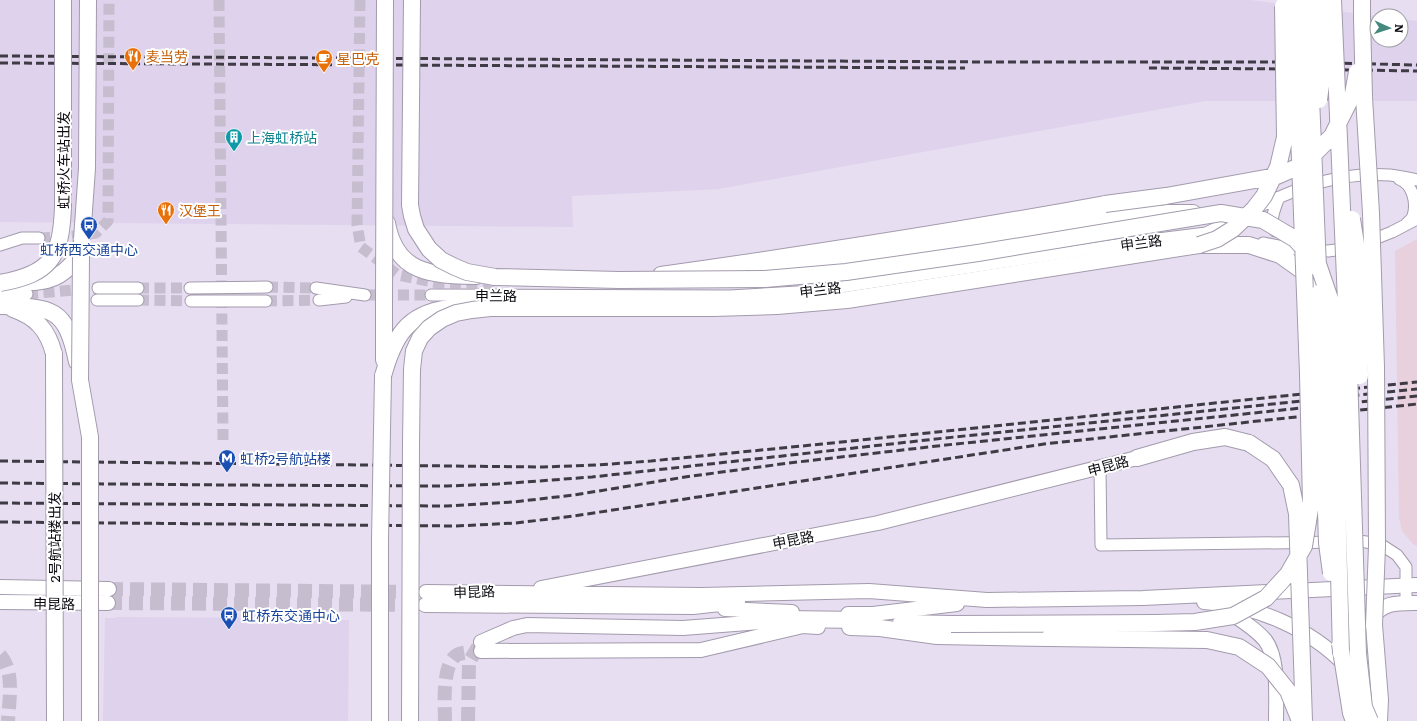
<svg xmlns="http://www.w3.org/2000/svg" width="1417" height="721" viewBox="0 0 1417 721" font-family="Literata,'Noto Sans SC',serif">
  <style>
    .built { fill: #ded2ec }
    .industrial { fill: #e8d1dd }
    .lines { fill: none; stroke-linecap: round; stroke-linejoin: round }
    .minor-tunnel { stroke: #c6becf; stroke-width: 11; stroke-dasharray: 11 5.5; stroke-linecap: butt }
    .major-tunnel { stroke: #c6becf; stroke-width: 14; stroke-dasharray: 14 7; stroke-linecap: butt }
    .minor-casing { stroke: #a39bad; stroke-width: 13 }
    .major-casing { stroke: #a39bad; stroke-width: 16 }
    .highway-casing { stroke: #a39bad; stroke-width: 18 }
    .minor { stroke: #fff; stroke-width: 11 }
    .major { stroke: #fff; stroke-width: 14 }
    .highway { stroke: #fff; stroke-width: 16 }
    .rail { stroke: #3f3b44; stroke-width: 3; stroke-dasharray: 8 4; stroke-linecap: butt }
    .highway-bridge-casing { stroke: #a39bad; stroke-width: 18; stroke-linecap: butt }
    .highway-bridge { stroke: #fff; stroke-width: 16 }
    .labels { text-anchor: middle; dominant-baseline: central; stroke-width: 4; stroke-linejoin: round; paint-order: stroke }
    .food-label { font-size: 14px; fill: #c56008; stroke: #fff; text-anchor: start }
    .culture-label { font-size: 14px; fill: #0d838f; stroke: #fff; text-anchor: start }
    .street-label { font-size: 14px; fill: #0d0b11; stroke: #fff }
    .transit-label { font-size: 14px; fill: #164399; stroke: #fff; text-anchor: start }
  </style>
  <rect width="100%" height="100%" fill="#e7def1"/>
  <path class="built" d="M 0,0 L 1250,0 L 1377,16 L 1377,40 L 1401,40 L 1401,19 L 1417,21 L 1417,101 L 1205,101 L 719,189 L 572,196 L 573,227 L 0,222 Z
    M 116,617 L 338,618 L 338,620 L 349,620 L 348,721 L 103,721 L 105,618 L 116,618 Z"/>
  <path class="industrial" d="M 1417,239 L 1417,546 L 1413,544 L 1402,531 L 1399,518 L 1395,251 Z"/>
  <g class="lines">
    <path class="minor-tunnel" d="M 219,0 L 223,440
      M 360,0 L 357,225 L 361,247 L 398,275 L 438,283 L 499,283
      M 39,238 L 67,237 L 96,233 L 108,221 L 109,0
      M 267,287 L 316,288
      M 138,288 L 190,288
      M 27,294 L 98,288
      M 365,295 L 431,295
      M 138,300 L 191,301
      M 266,301 L 319,300"/>
    <path class="major-tunnel" d="M 109,589 L 421,592
      M 108,603 L 421,605
      M 0,655 C 15,672 9,700 8,721
      M 445,721 C 445,705 441,661 459,654 C 465,652 474,652 481,651
      M 468,721 L 469,662 L 478,647"/>
    <g class="minor-casing">
      <path id="minor" d="M 1399,179 C 1413,184 1417,203 1413,216 C 1412,219 1409,221 1407,223
        M 1257,208 C 1298,187 1342,171 1390,175 C 1399,176 1408,178 1417,180
        M 1275,231 C 1269,220 1275,208 1279,197
        M 1206,233 L 1241,216
        M 1367,242 L 1392,232 L 1417,219
        M 1263,243 L 1294,249 L 1328,251 L 1351,248
        M 0,245 L 22,238 L 39,238
        M 98,288 L 138,288
        M 190,288 L 267,287
        M 316,288 L 365,295
        M 0,294 L 27,294
        M 431,295 L 730,296 L 815,291 L 1142,241 L 1206,233 L 1222,236
        M 97,300 L 138,300
        M 319,300 L 346,297
        M 191,301 L 266,301
        M 1100,468 L 1101,545 L 1342,542 L 1359,541 L 1380,544 L 1397,555 L 1406,567 L 1406,603"/>
    </g>
    <g class="major-casing">
      <path id="major" d="M 0,587 L 109,589
        M 541,588 L 878,523 L 1137,458
        M 426,592 L 702,595 L 869,591 L 987,600 L 1143,598 L 1417,585
        M 0,602 L 108,603
        M 1204,602 C 1255,605 1310,628 1346,666
        M 425,605 L 693,607 L 738,602
        M 725,609 L 792,612
        M 1226,610 C 1239,619 1254,627 1265,640 C 1279,658 1276,698 1276,721
        M 848,614 L 873,614 L 957,604
        M 1370,620 C 1383,602 1396,603 1417,603
        M 481,642 L 513,628 L 527,625 L 683,628 L 773,621 L 794,617
        M 481,651 L 701,650 L 803,626 L 818,627"/>
    </g>
    <g class="highway-casing">
      <path id="highway" d="M 1362,0 L 1362,18
        M 387,223 C 396,274 431,275 476,276
        M 758,273 L 975,242 L 1106,217 L 1167,213 L 1193,213
        M 661,275 C 809,254 958,231 1105,204
        M 12,283 C 35,282 53,284 70,266 C 78,257 80,257 81,245
        M 384,303 L 384,360
        M 0,306 C 52,307 66,307 77,362
        M 13,309 C 36,317 48,330 54,354
        M 383,376 C 394,337 406,314 449,308 L 713,308 L 777,306 L 847,300 L 1199,245 L 1249,245 L 1280,255 L 1308,275 L 1327,303
        M 1137,458 L 1193,442 L 1225,437 L 1249,443
        M 784,619 L 862,620
        M 901,623 L 951,624
        M 1374,625 L 1380,700 L 1379,721
        M 850,627 L 880,628 L 937,636 L 1049,638"/>
    </g>
    <use href="#minor" class="minor"/>
    <use href="#major" class="major"/>
    <use href="#highway" class="highway"/>
    <path class="rail" d="M 0,56 L 989,62 L 1290,62 L 1417,65
      M 0,63 L 965,68
      M 1149,68 L 1289,69 L 1417,71
      M 0,461 L 543,467 L 597,465 L 651,461 L 822,444 L 1417,382
      M 0,483 L 230,485 L 447,486 L 498,484 L 592,477 L 945,438 L 1417,389
      M 0,503 L 446,506 L 513,502 L 574,495 L 685,477 L 789,463 L 946,445 L 1417,396
      M 0,522 L 456,526 L 516,523 L 574,516 L 1044,444 L 1417,404"/>
    <g class="highway-bridge-casing">
      <path id="highway-bridge" d="M 412,0 L 410,205 L 412,216 L 416,229 L 429,249 L 441,260 L 455,267 L 467,272 L 495,277 L 619,280 L 765,279 L 846,272 L 978,253 L 1221,213 L 1263,220 L 1295,239 L 1318,264 L 1330,299 L 1334,369 L 1341,654
        M 1307,0 L 1318,268
        M 1319,0 L 1323,67 L 1319,100
        M 1333,0 L 1349,371 L 1358,654 L 1364,707 L 1370,721
        M 1362,18 L 1364,97 L 1371,213 L 1376,367 L 1377,546 L 1374,625
        M 1105,204 L 1166,196 L 1277,176 L 1304,164 L 1332,136 L 1353,94 L 1357,72
        M 1352,219 L 1359,263 L 1360,376
        M 82,239 L 87,168 L 88,0
        M 1199,245 L 1217,239 L 1233,229 L 1254,209 L 1264,196 L 1278,167 L 1285,137 L 1283,6
        M 81,255 L 80,380 L 90,437 L 90,721
        M 0,283 C 51,274 61,257 63,207 L 63,0
        M 1319,293 L 1327,543 L 1331,573
        M 384,303 L 385,0
        M 54,354 L 55,721
        M 1249,443 L 1273,459 L 1291,485 L 1297,514 L 1304,721
        M 951,624 L 1156,623 L 1195,622 L 1233,616 L 1266,598 L 1288,574 L 1304,546 L 1311,503 L 1308,374 L 1294,0
        M 1049,638 L 1207,640 L 1239,647 L 1268,666 L 1288,691 L 1300,721
        M 1340,644 L 1351,713 L 1354,721
        M 380,721 L 380,540 L 383,376
        M 410,721 L 411,444 L 412,369 L 414,351 L 420,338 L 429,328 L 442,319 L 456,313 L 472,310 L 490,308"/>
    </g>
    <use href="#highway-bridge" class="highway-bridge"/>
  </g>
  <defs>
    <g id="restaurant-pin" transform="scale(0.9)"><path d="M0 17L-7.5 6A9.5 9.5 0 1 1 7.5 6Z" fill="#e8710a" stroke="#fff"/><path d="M-5-6h1v4h1v-4h1v4h1v-4h1v5L-1.5 .5V6h-2V.5L-5-1ZM5-6V6H3V1.5H1.5Q1.5-4 5-6Z" fill="#fff"/></g>
    <g id="cafe-pin" transform="scale(0.9)"><path d="M0 17L-7.5 6A9.5 9.5 0 1 1 7.5 6Z" fill="#e8710a" stroke="#fff"/><path d="M-5.5-4.5H6V0H3Q3 3.5 0 3.5H-2.5Q-5.5 3.5-5.5 0ZM3-3.2v2h1.7v-2ZM-6 4.5H4V6H-6Z" fill="#fff"/></g>
    <g id="building-pin" transform="scale(0.9)"><path d="M0 17L-7.5 6A9.5 9.5 0 1 1 7.5 6Z" fill="#0f9aa8" stroke="#fff"/><path d="M-4-6H4V6H1V3H-1V6H-4ZM-2.5-4.3h1.7v1.8h-1.7ZM.8-4.3h1.7v1.8H.8ZM-2.5-1h1.7V.8h-1.7ZM.8-1h1.7V.8H.8Z" fill="#fff"/></g>
    <g id="bus-pin" transform="scale(0.9)"><path d="M0 17L-7.5 6A9.5 9.5 0 1 1 7.5 6Z" fill="#1a4fb4" stroke="#fff"/><path d="M-5-6H5V4H4V6H2V4H-2V6H-4V4H-5ZM-3.5-4V0h7V-4ZM-3.5 1.2v1.5H-2V1.2ZM2 1.2v1.5H3.5V1.2Z" fill="#fff"/></g>
    <g id="metro-pin" transform="scale(0.9)"><path d="M0 17L-7.5 6A9.5 9.5 0 1 1 7.5 6Z" fill="#1a4fb4" stroke="#fff"/><path d="M-5.5 5V-5H-3L0 0L3-5H5.5V5H3V-.5L0 4L-3-.5V5Z" fill="#fff"/></g>
  </defs>
  <g fill-rule="evenodd">
    <use href="#restaurant-pin" x="133" y="56"/>
    <use href="#cafe-pin" x="324" y="58"/>
    <use href="#building-pin" x="234" y="137"/>
    <use href="#restaurant-pin" x="166" y="210"/>
    <use href="#bus-pin" x="89" y="225"/>
    <use href="#metro-pin" x="227" y="458"/>
    <use href="#bus-pin" x="229" y="615"/>
  </g>
  <g class="labels">
    <g class="food-label">
      <text x="146" y="56">麦当劳</text>
      <text x="337" y="58">星巴克</text>
      <text x="179" y="210">汉堡王</text>
    </g>
    <g class="culture-label">
      <text x="247" y="137">上海虹桥站</text>
    </g>
    <g class="street-label">
      <text transform="translate(63 160) rotate(-90)">虹桥火车站出发</text>
      <text transform="translate(1141 242) rotate(-8)">申兰路</text>
      <text transform="translate(820 289) rotate(-7)">申兰路</text>
      <text x="496" y="295">申兰路</text>
      <text transform="translate(1108 465) rotate(-15)">申昆路</text>
      <text transform="translate(54 537) rotate(-90)">2号航站楼出发</text>
      <text transform="translate(793 539) rotate(-11)">申昆路</text>
      <text transform="translate(474 591) rotate(-2)">申昆路</text>
      <text transform="translate(54 603) rotate(1)">申昆路</text>
    </g>
    <g class="transit-label">
      <text x="89" y="249" text-anchor="middle">虹桥西交通中心</text>
      <text x="240" y="458">虹桥2号航站楼</text>
      <text x="242" y="615">虹桥东交通中心</text>
    </g>
  </g>
  <g transform="translate(1389 28) rotate(93)"><circle r="19" fill="#ffffff" stroke="#9e9da0"/>
  <path d="M0-3L7 15L0 10L-7 15Z" fill="#44897e"/>
  <text y="-6" font-size="11" font-weight="bold" text-anchor="middle" fill="#0d0b11">N</text>
  </g>
</svg>
